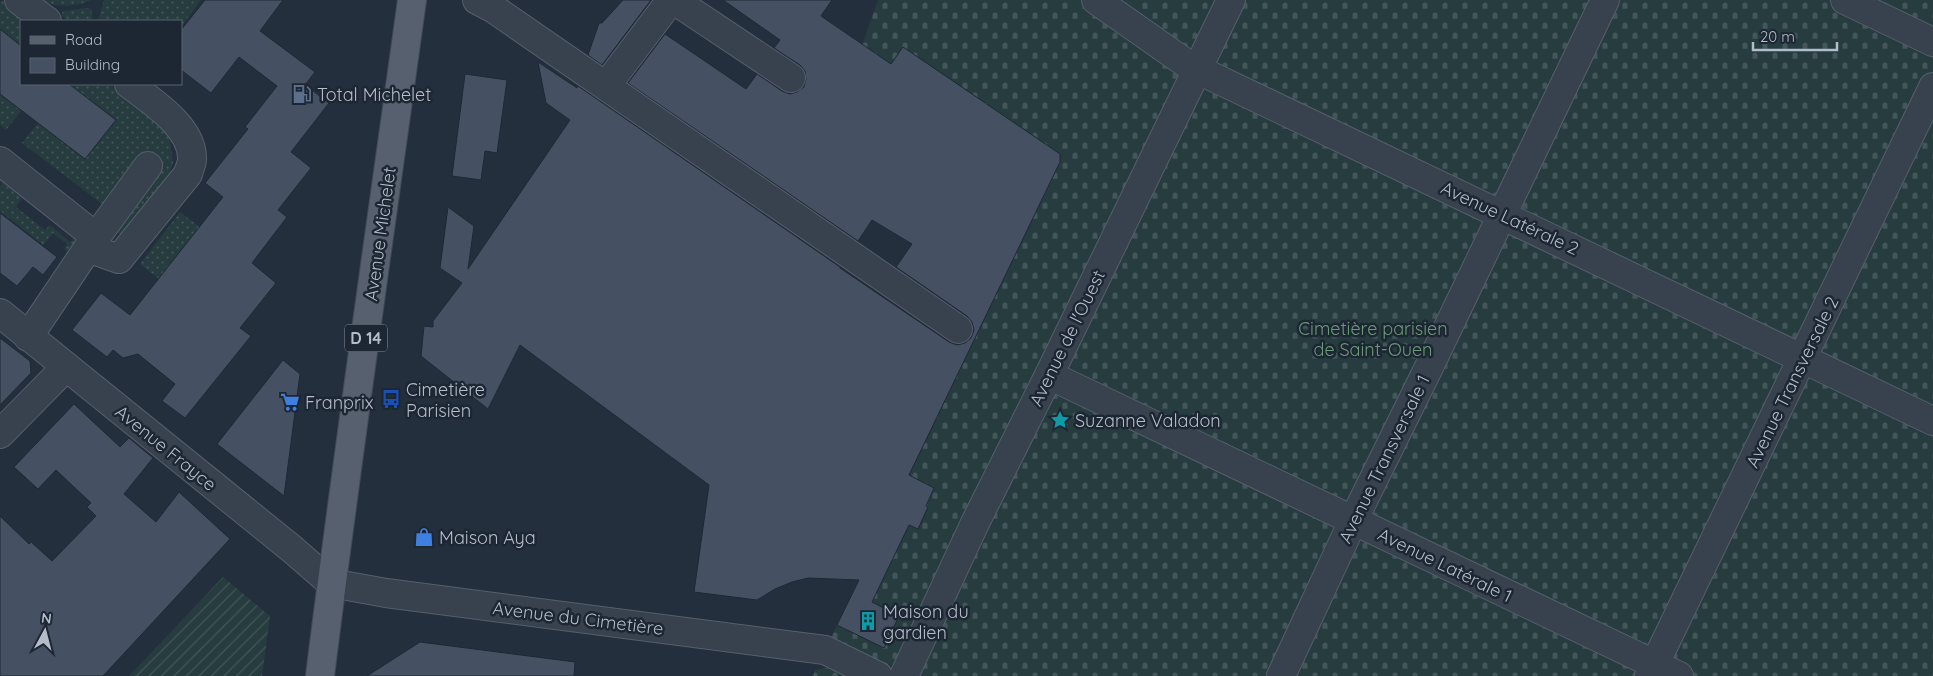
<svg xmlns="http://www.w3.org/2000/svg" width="1933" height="676" viewBox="0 0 1933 676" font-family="Quicksand,sans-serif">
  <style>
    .grass { fill: url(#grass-dots) }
    .cemetery { fill: url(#cemetery-stones) }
    .garden { fill: url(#garden-furrows) }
    .building { fill: #455162; stroke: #1f2835 }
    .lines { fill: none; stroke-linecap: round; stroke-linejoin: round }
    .minor-casing { stroke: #565f6c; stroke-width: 30 }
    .major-casing { stroke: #414a57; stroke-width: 30 }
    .minor { stroke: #38414e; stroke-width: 28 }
    .major { stroke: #56606e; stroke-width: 28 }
    .labels { text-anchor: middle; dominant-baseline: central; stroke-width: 5; stroke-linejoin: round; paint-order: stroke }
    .shield { fill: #1d2633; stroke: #878f9c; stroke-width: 1 }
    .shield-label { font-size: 16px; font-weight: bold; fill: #b4bcc9 }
    .poi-label { font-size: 18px; fill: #b4bcc9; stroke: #1d2633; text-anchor: start }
    .street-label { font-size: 18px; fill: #b4bcc9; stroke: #1d2633 }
    .park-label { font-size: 18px; fill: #6b9a76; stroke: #1d2633 }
  </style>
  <defs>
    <pattern id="grass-dots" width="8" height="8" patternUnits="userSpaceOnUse" patternTransform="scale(1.25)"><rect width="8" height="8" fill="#263c3f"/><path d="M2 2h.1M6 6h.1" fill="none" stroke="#435659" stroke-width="1.8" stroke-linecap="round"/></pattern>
    <pattern id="cemetery-stones" width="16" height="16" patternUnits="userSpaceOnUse" patternTransform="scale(1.25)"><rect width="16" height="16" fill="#263c3f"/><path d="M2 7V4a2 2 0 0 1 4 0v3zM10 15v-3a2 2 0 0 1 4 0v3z" fill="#435659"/></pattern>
    <pattern id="garden-furrows" width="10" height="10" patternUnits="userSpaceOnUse" patternTransform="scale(1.25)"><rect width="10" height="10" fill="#263c3f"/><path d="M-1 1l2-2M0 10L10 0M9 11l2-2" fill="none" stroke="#435659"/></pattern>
  </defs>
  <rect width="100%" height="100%" fill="#242f3e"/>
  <path class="grass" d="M 40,0 L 91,0 C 76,7 56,8 40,0 Z
    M 104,0 L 201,0 L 181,27 L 181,21 L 98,21 Z
    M 3,1 L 30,21 L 21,21 L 21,46 L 0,29 L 0,2 Z
    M 85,8 L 92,9 L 92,21 L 68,21 L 62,16 L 62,13 L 64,11 Z
    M 69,84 L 109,84 L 154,120 L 164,129 L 170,140 L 173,163 L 169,175 L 122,236 L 112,228 L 106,207 L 22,143 L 38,123 L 85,159 L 116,119 Z
    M 0,94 L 22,110 L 6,130 L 0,125 Z
    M 3,183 L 22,198 L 16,207 L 45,230 L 50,225 L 70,242 L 74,238 L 78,241 L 74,256 L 64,249 L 67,244 L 53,233 L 43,245 L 0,211 L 0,186 Z
    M 180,212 L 200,227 L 159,279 L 140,264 Z"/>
  <path class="cemetery" d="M 878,0 L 1933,0 L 1933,676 L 813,676 L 815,670 L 840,666 L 828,644 L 1050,181 L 860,51 Z"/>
  <path class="garden" d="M 223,577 L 270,616 L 262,676 L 129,676 Z"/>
  <path class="building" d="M 205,0 L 283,0 L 260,31 L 315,72 L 305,85 L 329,103 L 291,152 L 311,168 L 278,210 L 287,217 L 252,263 L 276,283 L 240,328 L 251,336 L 185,418 L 162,401 L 175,384 L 149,363 L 138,354 L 123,358 L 113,350 L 107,357 L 72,330 L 101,293 L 130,315 L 223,197 L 205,183 L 248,129 L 245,127 L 277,86 L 239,57 L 211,93 L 181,70 L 181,30 Z
    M 623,0 L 651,0 L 602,65 L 588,55 L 599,23 L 602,23 Z
    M 723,0 L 832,0 L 821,16 L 891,64 L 903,47 L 1060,154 L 1060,162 L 909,475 L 934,488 L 926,506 L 928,507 L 918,529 L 909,525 L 872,602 L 899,616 L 884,648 L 837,625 L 859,580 L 808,578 L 792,582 L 775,589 L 757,600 L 694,592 L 709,485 L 520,345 L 488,409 L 421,356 L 424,326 L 433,327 L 433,321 L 462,283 L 440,268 L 448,207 L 474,226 L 468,269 L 570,120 L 546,103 L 538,62 L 577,88 L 578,86 L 840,267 L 840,268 L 949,342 L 957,345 L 965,343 L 971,338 L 974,330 L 972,322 L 967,316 L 896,267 L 912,244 L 872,220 L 858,241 L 628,83 L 665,34 L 746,89 L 757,74 L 782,91 L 790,94 L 797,92 L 804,87 L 806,79 L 805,71 L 800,65 L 774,48 L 780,40 Z
    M 0,29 L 21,46 L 21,84 L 69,84 L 116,120 L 85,159 L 0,94 Z
    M 465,74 L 507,80 L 497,153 L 485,151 L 481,180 L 452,176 Z
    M 0,213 L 57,257 L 43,275 L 33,267 L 17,286 L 0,273 Z
    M 0,338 L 30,361 L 31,373 L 0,405 Z
    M 283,360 L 300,374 L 284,496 L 217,444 Z
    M 74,404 L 120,447 L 129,438 L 153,458 L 124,494 L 156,522 L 179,492 L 230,539 L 103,676 L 0,676 L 0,516 L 29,544 L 31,542 L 52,561 L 96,516 L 87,507 L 91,503 L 56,470 L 38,489 L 14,467 Z
    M 420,642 L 575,662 L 574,676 L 367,676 Z"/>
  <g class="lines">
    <g class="minor-casing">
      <path id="minor" d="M 19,0 L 47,21
        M 477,0 L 494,9 L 958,329
        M 674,0 L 791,78
        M 1096,0 L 1190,66 L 1933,421
        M 1845,0 L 1933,42
        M 606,86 L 671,0
        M 0,161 L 96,237
        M 88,248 L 119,259 L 188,174 C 189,169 192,164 192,159 C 193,127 151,101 129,84
        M 0,313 L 292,549 L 331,583 L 386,593 L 825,650 L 878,676
        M 28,337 L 88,248 L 148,166
        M 1049,375 L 1679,676
        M 0,434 L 66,367
        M 904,676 L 975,523 L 1049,375 L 1231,0
        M 1281,676 L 1353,521 L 1430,365 L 1605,0
        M 1649,676 L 1933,87"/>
    </g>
    <g class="major-casing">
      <path id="major" d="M 320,676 C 348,450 381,225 412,0"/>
    </g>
    <use href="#minor" class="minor"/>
    <use href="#major" class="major"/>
  </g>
  <defs>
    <g id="fuel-bare" transform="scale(1.5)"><path d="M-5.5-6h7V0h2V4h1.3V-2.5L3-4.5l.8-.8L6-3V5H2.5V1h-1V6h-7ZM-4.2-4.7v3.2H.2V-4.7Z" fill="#5c6f8a" stroke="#1d2633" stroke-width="2.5" paint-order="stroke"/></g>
    <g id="bus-bare" transform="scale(1.5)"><path d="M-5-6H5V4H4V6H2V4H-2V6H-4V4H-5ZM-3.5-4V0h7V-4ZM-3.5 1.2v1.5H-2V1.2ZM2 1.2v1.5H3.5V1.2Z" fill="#1a4fb4" stroke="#1d2633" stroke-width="2.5" paint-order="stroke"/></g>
    <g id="supermarket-bare" transform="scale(1.5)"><path d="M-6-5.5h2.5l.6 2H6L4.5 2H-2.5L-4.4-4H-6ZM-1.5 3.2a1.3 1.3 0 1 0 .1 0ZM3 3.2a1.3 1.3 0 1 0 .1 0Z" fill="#3f7fe0" stroke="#1d2633" stroke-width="2.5" paint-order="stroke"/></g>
    <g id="sight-bare" transform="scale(1.5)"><path d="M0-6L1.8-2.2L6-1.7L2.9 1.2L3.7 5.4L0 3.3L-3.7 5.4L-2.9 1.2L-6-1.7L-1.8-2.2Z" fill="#0f9aa8" stroke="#1d2633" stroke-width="2.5" paint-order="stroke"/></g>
    <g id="shop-bare" transform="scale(1.5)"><path d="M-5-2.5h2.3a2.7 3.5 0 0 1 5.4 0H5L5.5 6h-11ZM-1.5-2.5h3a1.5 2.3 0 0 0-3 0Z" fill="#3f7fe0" stroke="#1d2633" stroke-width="2.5" paint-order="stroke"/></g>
    <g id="building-bare" transform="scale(1.5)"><path d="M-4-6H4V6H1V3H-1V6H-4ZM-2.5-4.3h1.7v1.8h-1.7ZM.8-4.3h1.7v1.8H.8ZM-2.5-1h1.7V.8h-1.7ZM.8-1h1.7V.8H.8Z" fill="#0f9aa8" stroke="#1d2633" stroke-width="2.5" paint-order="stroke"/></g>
  </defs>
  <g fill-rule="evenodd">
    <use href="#fuel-bare" x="302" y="94"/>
    <use href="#bus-bare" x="391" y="399"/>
    <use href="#supermarket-bare" x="290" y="402"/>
    <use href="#sight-bare" x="1060" y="420"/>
    <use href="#shop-bare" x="424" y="537"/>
    <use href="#building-bare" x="868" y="621"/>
  </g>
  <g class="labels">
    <rect class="shield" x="345" y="324.5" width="42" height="27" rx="4"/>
    <g class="shield-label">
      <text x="366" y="338">D 14</text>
    </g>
    <g class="poi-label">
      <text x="317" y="94">Total Michelet</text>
      <text x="406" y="389">Cimetière<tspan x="406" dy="21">Parisien</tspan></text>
      <text x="305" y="402">Franprix</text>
      <text x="1075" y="420">Suzanne Valadon</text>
      <text x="439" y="537">Maison Aya</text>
      <text x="883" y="611">Maison du<tspan x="883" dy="21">gardien</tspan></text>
    </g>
    <g class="street-label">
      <text transform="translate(1510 218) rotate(25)">Avenue Latérale 2</text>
      <text transform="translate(380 234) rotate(-82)">Avenue Michelet</text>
      <text transform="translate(1067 338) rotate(-64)">Avenue de l'Ouest</text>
      <text transform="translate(1792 382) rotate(-64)">Avenue Transversale 2</text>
      <text transform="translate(166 448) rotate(39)">Avenue Frayce</text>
      <text transform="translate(1384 459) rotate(-64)">Avenue Transversale 1</text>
      <text transform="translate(1445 565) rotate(26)">Avenue Latérale 1</text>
      <text transform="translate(578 618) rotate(7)">Avenue du Cimetière</text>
    </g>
    <g class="park-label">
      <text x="1373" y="328">Cimetière parisien<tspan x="1373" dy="21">de Saint-Ouen</tspan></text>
    </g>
  </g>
  <rect x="20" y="20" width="162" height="65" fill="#1d2633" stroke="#59626f"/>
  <rect x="30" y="36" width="25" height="8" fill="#56606e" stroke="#59626f"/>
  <text x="65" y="45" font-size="15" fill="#b4bcc9">Road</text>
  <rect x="30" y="58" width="25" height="15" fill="#455162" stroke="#59626f"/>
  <text x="65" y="70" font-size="15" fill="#b4bcc9">Building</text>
  <g transform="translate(45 631) rotate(7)" stroke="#1d2633" stroke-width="4" paint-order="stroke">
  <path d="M0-4L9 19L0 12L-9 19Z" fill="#b4bcc9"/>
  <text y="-8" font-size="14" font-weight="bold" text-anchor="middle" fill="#b4bcc9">N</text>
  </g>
  <path d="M1753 42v8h84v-8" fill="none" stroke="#b4bcc9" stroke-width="2.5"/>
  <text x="1760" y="42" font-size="15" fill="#b4bcc9" stroke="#1d2633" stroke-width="4" paint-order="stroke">20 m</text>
</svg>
